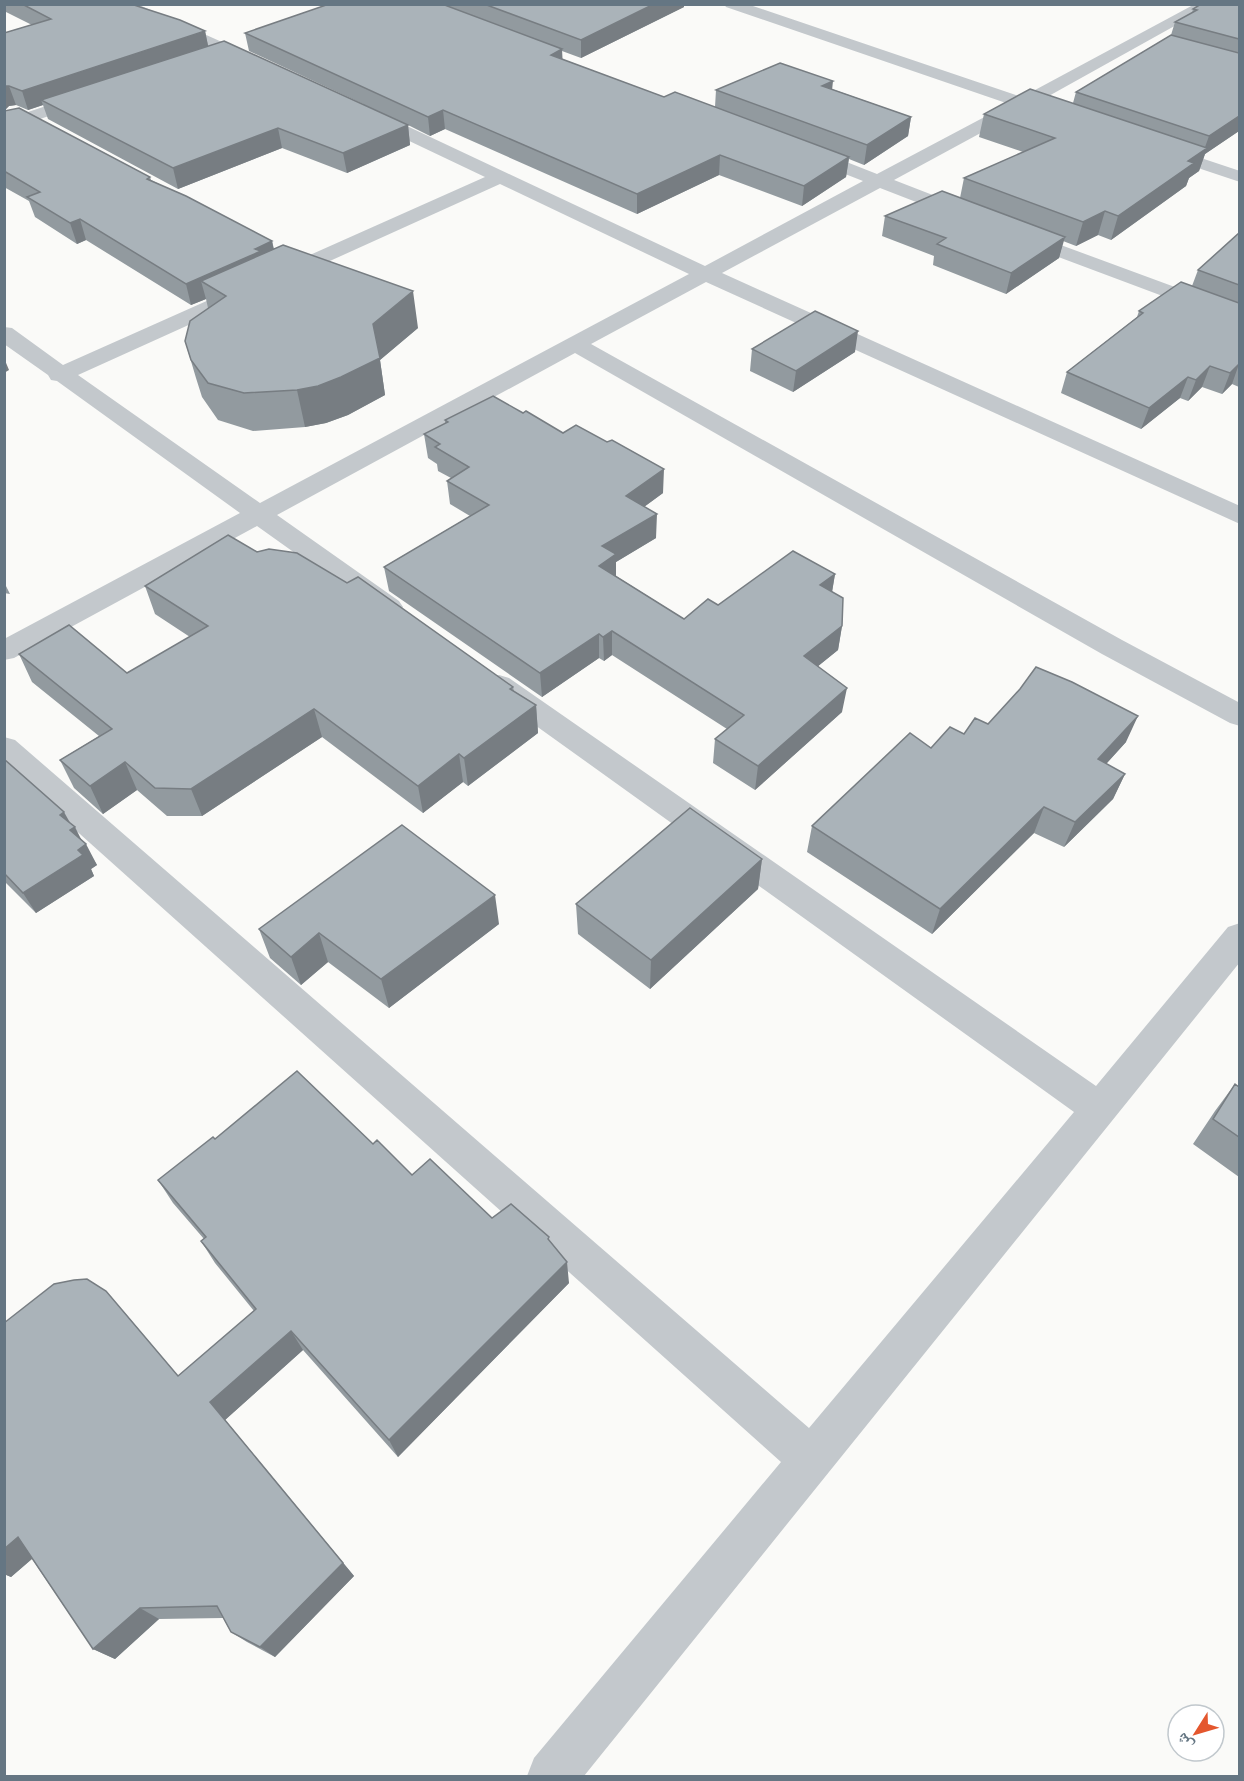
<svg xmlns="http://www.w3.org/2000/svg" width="1244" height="1781" viewBox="0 0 1244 1781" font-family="'Asap Condensed','Noto Naskh Arabic',sans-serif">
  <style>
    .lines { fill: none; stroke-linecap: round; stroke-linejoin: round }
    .minor { fill: #c3c8cc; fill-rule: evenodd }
    .wall { fill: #929a9f }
    .shaded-wall { fill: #777d82 }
    .building { fill: #aab3b9; stroke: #777d82; stroke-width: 1.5 }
  </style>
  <rect width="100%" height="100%" fill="#fafaf8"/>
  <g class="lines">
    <path class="minor" d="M 116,4 L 137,4 L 260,59 L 262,62 L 260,65 L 248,65 Z
      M 724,4 L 747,4 L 1022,97 L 1195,4 L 1214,4 L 1038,102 L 1045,107 L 1042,111 L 1036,112 L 1025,109 L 894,180 L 974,211 L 977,215 L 974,219 L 960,219 L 880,188 L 722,273 L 1240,506 L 1240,524 L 706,282 L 591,344 L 1122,640 L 1240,703 L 1240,726 L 1230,723 L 1102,654 L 575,353 L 277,515 L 399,601 L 403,607 L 399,613 L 389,616 L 379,613 L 257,526 L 14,658 L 4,660 L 4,639 L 240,513 L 57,381 L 51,380 L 48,375 L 4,344 L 4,327 L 12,328 L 63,365 L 485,177 L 363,119 L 360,115 L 363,111 L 375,111 L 705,266 L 863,181 L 799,156 L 796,152 L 799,148 L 811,148 L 877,174 L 1009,104 L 726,7 ZM 500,184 L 689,274 L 260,503 L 78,375 Z
      M 88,92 L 94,93 L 96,97 L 94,101 L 4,131 L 4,120 Z
      M 1159,144 L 1240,171 L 1240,182 L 1153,153 L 1150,149 L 1153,145 Z
      M 1020,230 L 1240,311 L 1240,325 L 1013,240 L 1010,236 L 1013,232 Z
      M 499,675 L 509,678 L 1096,1086 L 1228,927 L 1240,923 L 1240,962 L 584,1776 L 527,1776 L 534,1758 L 781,1462 L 4,766 L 4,737 L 15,740 L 809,1428 L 1074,1112 L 489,692 L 485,685 L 489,678 Z"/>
  </g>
  <path class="wall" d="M 4,4 L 131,4 L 205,31 L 208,46 L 363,104 L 249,51 L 245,33 L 329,4 L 684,4 L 684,7 L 581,58 L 562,51 L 562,59 L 664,97 L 715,107 L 716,90 L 832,89 L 911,117 L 908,136 L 864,165 L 849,159 L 846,177 L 802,206 L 719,175 L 637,214 L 445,129 L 430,136 L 408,125 L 410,145 L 347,173 L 282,148 L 178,189 L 48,119 L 43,105 L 28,110 L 16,105 L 9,106 L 5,110 L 6,111 L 150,177 L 151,180 L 272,241 L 274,249 L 418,328 L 380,360 L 385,395 L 348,415 L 326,423 L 305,427 L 253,431 L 218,420 L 202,397 L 196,378 L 185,341 L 208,308 L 206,299 L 191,305 L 86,240 L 77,244 L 35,217 L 29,201 L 4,187 L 4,33 L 32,25 L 4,11 Z
    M 1239,4 L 1239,131 L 1205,154 L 1199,171 L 1189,178 L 1186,186 L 1111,240 L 1098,235 L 1076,246 L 1063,241 L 1059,258 L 1006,294 L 933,265 L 934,256 L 882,236 L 885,216 L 960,198 L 964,178 L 1023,152 L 979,137 L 984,114 L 1073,103 L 1076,92 L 1171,35 L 1175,22 L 1192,13 L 1193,9 Z
    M 1239,233 L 1239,387 L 1232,384 L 1222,394 L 1202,387 L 1188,401 L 1180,398 L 1141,429 L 1061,393 L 1067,372 L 1137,317 L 1139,311 L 1192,286 L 1198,270 Z
    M 752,349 L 855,352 L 793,392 L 750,371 Z
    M 523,413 L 663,493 L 644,507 L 656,538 L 616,562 L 616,576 L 684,619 L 718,605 L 835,574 L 832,592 L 842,626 L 838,650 L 818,666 L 842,712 L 755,790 L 713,763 L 715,739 L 727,729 L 612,655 L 604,661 L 599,658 L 542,697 L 389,591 L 384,567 L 470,516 L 450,504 L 447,481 L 451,478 L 438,471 L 437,464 L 428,458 L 424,434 L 445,424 L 445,420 Z
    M 257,552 L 513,687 L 514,691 L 536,705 L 538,733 L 468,786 L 463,782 L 423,813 L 322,737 L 202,816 L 167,816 L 137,790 L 103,814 L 74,788 L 60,760 L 99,736 L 32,682 L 19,654 L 127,673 L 190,637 L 155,614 L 145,586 Z
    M 4,582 L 10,594 L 4,593 Z
    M 964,734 L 1126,742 L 1106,764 L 1125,774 L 1113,799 L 1064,847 L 1034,833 L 932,934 L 807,852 L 812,826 L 931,748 Z
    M 4,759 L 71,824 L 97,865 L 91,869 L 94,876 L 36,913 L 4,881 Z
    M 762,859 L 758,889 L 650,989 L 578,934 L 576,904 Z
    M 499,924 L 389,1008 L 328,962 L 301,985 L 270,958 L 259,929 Z
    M 1235,1084 L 1239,1087 L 1239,1177 L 1193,1144 L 1215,1111 Z
    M 215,1139 L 373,1144 L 412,1175 L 492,1218 L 549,1240 L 569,1283 L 398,1457 L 303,1350 L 225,1420 L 354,1576 L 275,1657 L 247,1642 L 231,1632 L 223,1618 L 159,1619 L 115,1659 L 93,1649 L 32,1559 L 11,1577 L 4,1574 L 4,1323 L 124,1312 L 178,1376 L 254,1311 L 215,1263 L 201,1241 L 204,1239 L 173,1203 L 158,1180 Z"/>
  <path class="shaded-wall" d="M 654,4 L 684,4 L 684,7 L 581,58 L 581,40 Z
    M 205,31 L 209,50 L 41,100 L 43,105 L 28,110 L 22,91 Z
    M 562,49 L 563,68 L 551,55 Z
    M 833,81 L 831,100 L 822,86 Z
    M 4,86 L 9,86 L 16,105 L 9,106 L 5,110 L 8,116 L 4,118 Z
    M 443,110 L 445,129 L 430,136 L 428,117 Z
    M 1239,116 L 1239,131 L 1205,154 L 1199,171 L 1189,178 L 1186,186 L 1111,240 L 1118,216 L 1188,161 L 1204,150 L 1209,136 Z
    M 911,117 L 908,136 L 864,165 L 867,145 Z
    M 408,125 L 410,145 L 347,173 L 343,153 Z
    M 278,128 L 282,148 L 178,189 L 173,168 Z
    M 720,155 L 719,175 L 637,214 L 637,194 Z
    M 849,157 L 846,177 L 802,206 L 804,186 Z
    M 1105,211 L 1098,235 L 1076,246 L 1083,222 Z
    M 80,219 L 86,240 L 77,244 L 70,223 Z
    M 1065,237 L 1059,258 L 1006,294 L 1011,273 Z
    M 272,241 L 276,262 L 201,281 L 206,299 L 191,305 L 186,284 L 255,249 Z
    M 413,291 L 418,328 L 380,360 L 385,395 L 348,415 L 326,423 L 305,427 L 297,390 L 373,324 Z
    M 858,331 L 855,352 L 793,392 L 796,371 Z
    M 4,358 L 9,370 L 4,373 Z
    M 1239,364 L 1232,384 L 1222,394 L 1230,373 Z
    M 1210,366 L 1202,387 L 1188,401 L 1196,380 Z
    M 1188,377 L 1180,398 L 1141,429 L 1149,408 Z
    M 664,469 L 663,493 L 626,520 L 626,496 Z
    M 657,514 L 656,538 L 616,562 L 616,578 L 599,566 L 602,546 Z
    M 835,574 L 831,598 L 820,585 Z
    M 842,626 L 838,650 L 801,680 L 804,656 Z
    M 612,631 L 612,655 L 604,661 L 603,637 Z
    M 599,634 L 599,658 L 542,697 L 540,673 Z
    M 847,688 L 842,712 L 755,790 L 758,766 Z
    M 536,705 L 538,733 L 468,786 L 464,758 Z
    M 314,709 L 322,737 L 202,816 L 191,789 Z
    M 1138,716 L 1126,742 L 1087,785 L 1098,759 Z
    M 459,754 L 463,782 L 423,813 L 418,786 Z
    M 125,762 L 137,790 L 103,814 L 90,786 Z
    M 1125,774 L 1113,799 L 1064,847 L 1075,822 Z
    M 1044,807 L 1034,833 L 932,934 L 940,909 Z
    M 64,812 L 73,828 L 75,827 L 84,845 L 86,844 L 97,865 L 91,869 L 94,876 L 36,913 L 23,893 L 60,815 Z
    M 762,859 L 758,889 L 650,989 L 651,960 Z
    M 495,895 L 499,924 L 389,1008 L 381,979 Z
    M 319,933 L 328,962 L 301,985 L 291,957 Z
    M 567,1262 L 569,1283 L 398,1457 L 389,1440 Z
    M 291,1331 L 303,1350 L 225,1420 L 354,1576 L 275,1657 L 260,1647 L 210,1402 Z
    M 18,1537 L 41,1551 L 11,1577 L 4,1574 L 4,1549 Z
    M 140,1608 L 159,1619 L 115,1659 L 93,1649 Z"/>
  <path class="building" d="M 22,4 L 131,4 L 180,20 L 205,31 L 22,91 L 9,86 L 4,86 L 4,33 L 51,19 Z
    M 329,4 L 442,4 L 562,49 L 551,55 L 664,97 L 675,92 L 849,157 L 804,186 L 720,155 L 637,194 L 443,110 L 428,117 L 245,33 Z
    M 484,4 L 654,4 L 581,40 Z
    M 1201,4 L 1239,4 L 1239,39 L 1175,22 L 1197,10 L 1193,9 Z
    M 1171,35 L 1239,53 L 1239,116 L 1209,136 L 1076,92 Z
    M 224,41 L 408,125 L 343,153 L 278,128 L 173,168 L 41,100 Z
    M 780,63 L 833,81 L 822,86 L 911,117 L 867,145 L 716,90 Z
    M 1030,89 L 1207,148 L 1188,161 L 1194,163 L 1118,216 L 1105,211 L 1083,222 L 964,178 L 1055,138 L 984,114 Z
    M 19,108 L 150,177 L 147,179 L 186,196 L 272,241 L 255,249 L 261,251 L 186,284 L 80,219 L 70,223 L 27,197 L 40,192 L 4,171 L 4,111 Z
    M 942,191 L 1065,237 L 1011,273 L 937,244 L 946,238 L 885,216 Z
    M 1239,233 L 1239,285 L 1198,270 Z
    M 283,245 L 413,291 L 373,324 L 380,358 L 341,377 L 318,386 L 297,390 L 244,393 L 208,383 L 191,360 L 185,341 L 190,321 L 226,296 L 201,281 Z
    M 1181,282 L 1239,303 L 1239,364 L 1230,373 L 1210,366 L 1196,380 L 1188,377 L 1149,408 L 1067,372 L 1143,313 L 1139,311 Z
    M 815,311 L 858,331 L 796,371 L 752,349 Z
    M 493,396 L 523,413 L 526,411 L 563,433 L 576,425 L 607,442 L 612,440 L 664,469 L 626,496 L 657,514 L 602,546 L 616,554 L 599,566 L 684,619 L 708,599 L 718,605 L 793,551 L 835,574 L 820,585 L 843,598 L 842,626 L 804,656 L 847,688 L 758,766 L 715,739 L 744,715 L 612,631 L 603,637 L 599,634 L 540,673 L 384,567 L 489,505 L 447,481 L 469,467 L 435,447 L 440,444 L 424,434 L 448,422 L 445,420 Z
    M 228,535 L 257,552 L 269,549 L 297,553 L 347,583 L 358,577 L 513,687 L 510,689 L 536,705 L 464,758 L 459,754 L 418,786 L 314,709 L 191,789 L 155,788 L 125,762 L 90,786 L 60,760 L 112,729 L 19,654 L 69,625 L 127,673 L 208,626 L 145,586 Z
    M 1036,667 L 1072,682 L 1138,716 L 1098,759 L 1125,774 L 1075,822 L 1044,807 L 940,909 L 812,826 L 910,733 L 931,748 L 950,727 L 964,734 L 975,718 L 988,724 L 1020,689 Z
    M 4,759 L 64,812 L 60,815 L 75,827 L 70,830 L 86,844 L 78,850 L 83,855 L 23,893 L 4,873 Z
    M 690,808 L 762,859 L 651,960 L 576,904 Z
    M 402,825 L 495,895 L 381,979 L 319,933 L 291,957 L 259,929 Z
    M 297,1071 L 373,1144 L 377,1140 L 412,1175 L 430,1159 L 492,1218 L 511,1204 L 549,1237 L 548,1239 L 567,1262 L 389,1440 L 291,1331 L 210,1402 L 343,1563 L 260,1647 L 231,1632 L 217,1606 L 140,1608 L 93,1649 L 18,1537 L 4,1549 L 4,1323 L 54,1284 L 74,1280 L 87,1279 L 106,1291 L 178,1376 L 256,1309 L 201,1241 L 206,1237 L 158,1180 L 213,1137 L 215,1139 Z
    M 1235,1084 L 1239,1087 L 1239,1137 L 1213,1119 Z"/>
  <rect width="1244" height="1781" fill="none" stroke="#657683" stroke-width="12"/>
  <g transform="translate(1196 1733) rotate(233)"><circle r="28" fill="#ffffff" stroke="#c1c8cd" stroke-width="1.5"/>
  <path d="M0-4.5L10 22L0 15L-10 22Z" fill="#e4572e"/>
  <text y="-9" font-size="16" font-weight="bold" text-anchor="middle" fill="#657683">ش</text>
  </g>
</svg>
